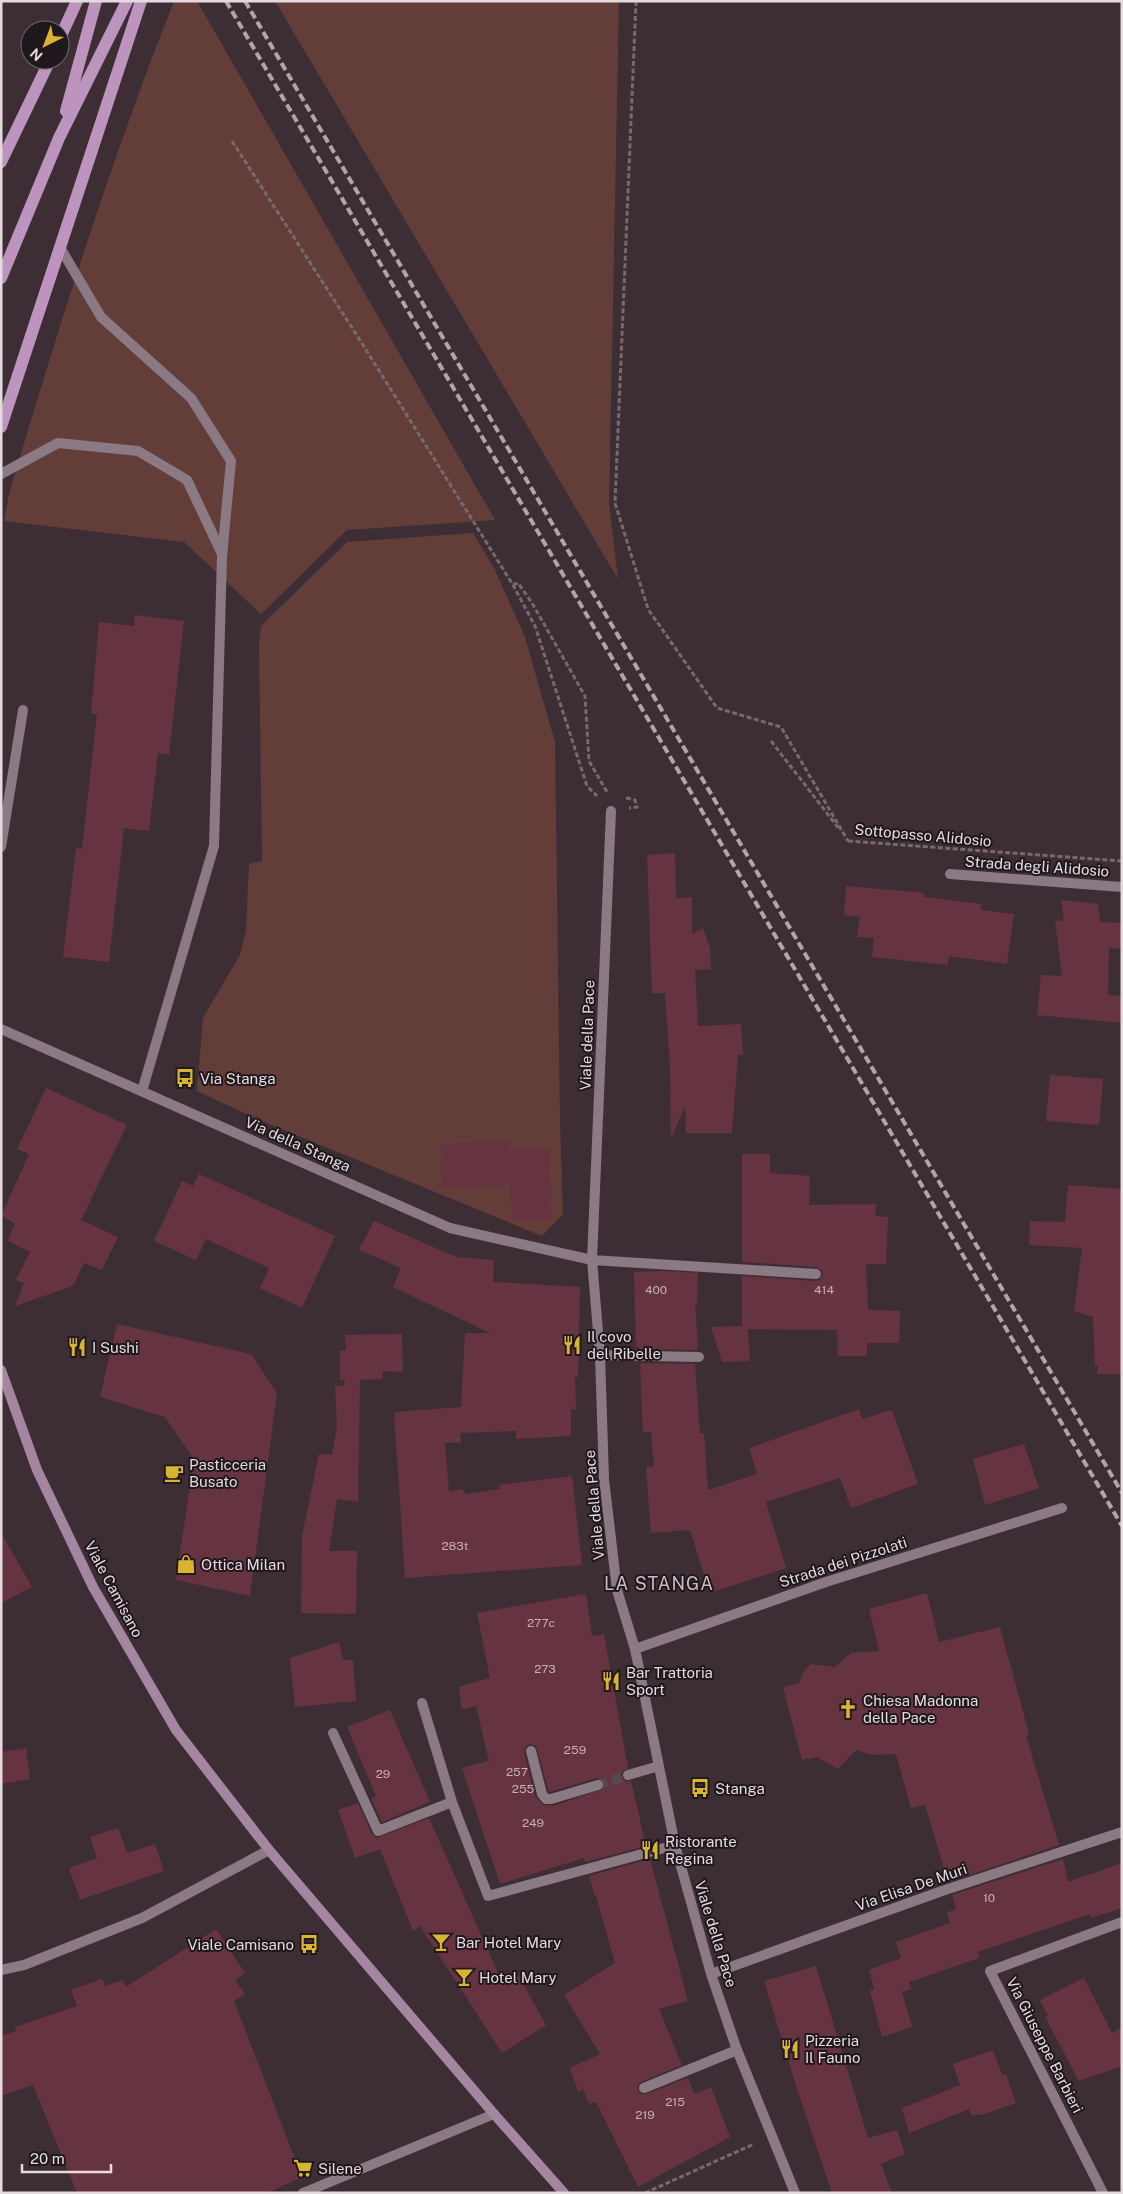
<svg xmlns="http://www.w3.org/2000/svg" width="1123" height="2194" viewBox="0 0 1123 2194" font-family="'Public Sans',sans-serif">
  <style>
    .green { fill: #633e39 }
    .building { fill: #663440; fill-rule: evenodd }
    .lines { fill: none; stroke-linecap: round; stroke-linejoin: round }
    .street-tunnel { stroke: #564850; stroke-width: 10; stroke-dasharray: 10 5; stroke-linecap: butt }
    .path { stroke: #776970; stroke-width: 3; stroke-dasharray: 5 2.5; stroke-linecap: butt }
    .lane { stroke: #8b7983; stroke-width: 10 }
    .street { stroke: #8b7983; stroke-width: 10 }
    .secondary { stroke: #a486a0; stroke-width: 10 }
    .primary { stroke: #bc94bd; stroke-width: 12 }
    .rail { stroke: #b1a5ac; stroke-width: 4; stroke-dasharray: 8 4; stroke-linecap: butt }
    .labels { text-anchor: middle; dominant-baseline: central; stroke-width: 4; stroke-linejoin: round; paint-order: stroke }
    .number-label { font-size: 12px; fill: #c5b0b8 }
    .street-label { font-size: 15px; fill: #e5dae0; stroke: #1f181c }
    .poi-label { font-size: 15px; fill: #e5dae0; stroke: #1f181c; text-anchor: start }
    .quarter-label { font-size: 18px; letter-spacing: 1px; fill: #cebac5; stroke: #1f181c }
  </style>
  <rect width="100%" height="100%" fill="#3d2e36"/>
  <path class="green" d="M 174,1 L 197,1 L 495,520 L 347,530 L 261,614 L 184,542 L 4,521 L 9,494 C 58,328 110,163 174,1 Z
    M 275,1 L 619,1 L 609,503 L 618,579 Z
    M 473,533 L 494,568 L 525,637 L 555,742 L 560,1122 L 563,1214 L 542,1236 L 262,1121 L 197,1091 L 203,1018 L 240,955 L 246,931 L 249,864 L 262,861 L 259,644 L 261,626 L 347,542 Z"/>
  <path class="building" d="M 135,615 L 184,621 L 169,755 L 158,753 L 149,831 L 124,828 L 109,962 L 63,957 L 76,848 L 82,849 L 97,714 L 91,714 L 99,622 L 134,626 Z
    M 675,853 L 676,898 L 692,897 L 692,934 L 703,928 L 710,948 L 711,969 L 695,970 L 698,1026 L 741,1024 L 743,1055 L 738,1055 L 732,1133 L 686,1133 L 685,1106 L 671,1139 L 670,1068 L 665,993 L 652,993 L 647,855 Z
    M 846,886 L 924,893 L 924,897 L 981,904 L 981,910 L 1014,914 L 1007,964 L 949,956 L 948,965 L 872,957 L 874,938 L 857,937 L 860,917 L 844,915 Z
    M 1061,900 L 1098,904 L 1100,922 L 1122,923 L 1122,949 L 1109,948 L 1108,995 L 1122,996 L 1122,1023 L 1037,1015 L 1041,975 L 1062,976 L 1055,920 L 1064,921 Z
    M 1050,1075 L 1103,1079 L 1099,1125 L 1046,1121 Z
    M 46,1088 L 127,1125 L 81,1220 L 118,1237 L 102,1270 L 84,1263 L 73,1286 L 15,1306 L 24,1283 L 16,1280 L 30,1252 L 8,1241 L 15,1223 L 1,1216 L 29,1154 L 17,1149 Z
    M 510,1141 L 510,1150 L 549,1148 L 552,1220 L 512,1221 L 510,1185 L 442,1188 L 440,1144 Z
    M 742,1154 L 770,1154 L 770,1173 L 810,1176 L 809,1205 L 876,1204 L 875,1216 L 888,1217 L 886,1264 L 866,1264 L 868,1310 L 900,1311 L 899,1343 L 867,1343 L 867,1356 L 838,1356 L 837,1330 L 748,1329 L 750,1361 L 722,1362 L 711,1327 L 742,1326 L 742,1276 L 816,1281 L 819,1280 L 823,1275 L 822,1271 L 816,1267 L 742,1262 Z
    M 199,1174 L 335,1236 L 302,1308 L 260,1288 L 269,1268 L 206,1239 L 196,1260 L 154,1241 L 182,1181 L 193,1186 Z
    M 1068,1185 L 1122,1189 L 1122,1374 L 1097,1374 L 1098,1366 L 1095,1366 L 1093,1317 L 1074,1311 L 1082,1248 L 1029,1245 L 1030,1221 L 1065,1222 Z
    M 374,1221 L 456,1257 L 494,1260 L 493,1282 L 580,1287 L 578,1377 L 575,1377 L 576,1409 L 571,1409 L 571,1436 L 516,1439 L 516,1431 L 460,1433 L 461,1443 L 445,1443 L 449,1492 L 462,1489 L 466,1494 L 500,1489 L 499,1485 L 572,1476 L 582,1565 L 405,1578 L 394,1412 L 461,1407 L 465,1333 L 490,1333 L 393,1287 L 401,1268 L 359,1250 Z
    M 665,1271 L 698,1273 L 697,1303 L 695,1303 L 698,1350 L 640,1349 L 639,1347 L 636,1347 L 634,1272 Z
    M 117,1324 L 251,1354 L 277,1393 L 250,1596 L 176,1580 L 194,1459 L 165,1417 L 100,1397 Z
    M 402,1334 L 403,1372 L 383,1371 L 382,1379 L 360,1380 L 358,1502 L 337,1499 L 329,1551 L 357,1551 L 356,1614 L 301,1613 L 302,1536 L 319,1454 L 332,1455 L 337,1427 L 335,1386 L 344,1385 L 345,1380 L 340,1380 L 340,1351 L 346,1350 L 345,1335 Z
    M 640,1363 L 695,1364 L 700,1433 L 704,1433 L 708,1490 L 757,1474 L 749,1448 L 859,1409 L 862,1419 L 892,1410 L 918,1484 L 851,1508 L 840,1478 L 766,1502 L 786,1568 L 710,1593 L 690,1530 L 651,1533 L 646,1467 L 654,1466 L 651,1432 L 643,1432 Z
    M 1024,1444 L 1039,1488 L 985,1505 L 973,1459 Z
    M 1,1533 L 32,1587 L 1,1603 Z
    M 927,1593 L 939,1642 L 1000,1627 L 1029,1734 L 1026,1736 L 1059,1845 L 948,1882 L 925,1805 L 911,1808 L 896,1754 L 873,1755 L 856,1750 L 838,1769 L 817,1757 L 802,1760 L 783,1687 L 799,1683 L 805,1669 L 811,1664 L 835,1667 L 851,1653 L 879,1651 L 869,1609 Z
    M 586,1594 L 592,1636 L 604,1634 L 628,1768 L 623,1771 L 621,1776 L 626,1782 L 631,1781 L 646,1846 L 585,1862 L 584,1858 L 500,1884 L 462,1768 L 489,1761 L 476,1706 L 462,1709 L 459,1687 L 490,1678 L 477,1613 ZM 530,1744 L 536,1746 L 537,1749 L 549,1792 L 597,1778 L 603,1780 L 605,1786 L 603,1789 L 553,1806 L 543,1805 L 535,1796 L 524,1753 L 526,1746 Z
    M 339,1642 L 343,1660 L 353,1660 L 356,1701 L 295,1707 L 290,1658 Z
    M 390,1710 L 430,1802 L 382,1822 L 371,1798 L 376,1796 L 347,1727 Z
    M 26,1748 L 30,1779 L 1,1784 L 1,1752 Z
    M 358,1803 L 372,1834 L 377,1838 L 429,1818 L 502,1982 L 519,1976 L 546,2025 L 502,2053 L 420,1926 L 413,1931 L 380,1849 L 355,1858 L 338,1810 Z
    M 118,1828 L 127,1853 L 155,1844 L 164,1871 L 80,1900 L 69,1868 L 97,1858 L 90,1837 Z
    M 650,1859 L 688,2001 L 659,2009 L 682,2065 L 641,2082 L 637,2087 L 638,2090 L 640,2094 L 646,2094 L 688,2078 L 694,2094 L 711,2087 L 730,2137 L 638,2187 L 596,2102 L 589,2104 L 583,2089 L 578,2092 L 570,2068 L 600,2054 L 564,1995 L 615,1963 L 596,1896 L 595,1896 L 589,1876 Z
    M 1063,1859 L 1068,1882 L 1122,1863 L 1122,1908 L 1091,1918 L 1090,1914 L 978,1952 L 979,1958 L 909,1982 L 911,1989 L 902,1992 L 912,2027 L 882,2037 L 870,1991 L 874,1989 L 869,1970 L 901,1958 L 896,1942 L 950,1923 L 947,1912 L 956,1910 L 952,1895 Z
    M 216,1929 L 245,1973 L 235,1980 L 245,1994 L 234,2001 L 302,2177 L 267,2193 L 77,2193 L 33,2085 L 1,2096 L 1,2036 L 16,2031 L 15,2027 L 77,2006 L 71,1990 L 102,1979 L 105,1986 L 123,1980 L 126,1987 Z
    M 816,1966 L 868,2138 L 897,2130 L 905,2154 L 881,2164 L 892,2193 L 832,2193 L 797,2089 L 764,1981 Z
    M 1084,1978 L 1112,2033 L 1122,2027 L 1122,2066 L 1079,2081 L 1045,2017 L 1048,2016 L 1040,2000 Z
    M 993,2050 L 1002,2075 L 1006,2074 L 1016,2103 L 981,2115 L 971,2115 L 969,2109 L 909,2133 L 902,2108 L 960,2085 L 953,2064 Z"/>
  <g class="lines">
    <path class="street-tunnel" d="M 598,1785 L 628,1775"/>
    <path class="path" d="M 636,1 L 615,503 L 648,609 L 717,708 L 781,727 L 848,841
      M 232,141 L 363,345 L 513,585 L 535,626 L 587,786 L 597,796
      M 513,585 L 518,583 L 532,603 L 585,696 L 589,761 L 607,792
      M 771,741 L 840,830
      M 626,798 L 635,800 L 637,807 L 629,808
      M 848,841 L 1122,861
      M 645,2193 L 754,2144"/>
    <path class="lane" d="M 61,249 L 101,317 L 191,398 L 231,461 L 222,556 L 214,846 L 142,1091
      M 1,474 L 58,443 L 138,451 L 187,480 L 222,554
      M 1,847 L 23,710"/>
    <path class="street" d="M 611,811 L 592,1260 L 600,1355 L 604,1479 L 617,1590 L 635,1649 L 675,1845 L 711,1974 L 737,2050 L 795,2193
      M 950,874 L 1122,887
      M 1,1029 L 450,1228 L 592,1260 L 816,1274
      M 600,1355 L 699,1357
      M 635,1649 L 826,1582 L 1062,1508
      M 422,1703 L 452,1802 L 488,1896 L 675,1845
      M 333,1733 L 378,1831 L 452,1802
      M 531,1751 L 542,1794 L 546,1799 L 551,1799 L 598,1785
      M 628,1775 L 659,1766
      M 1,1970 L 24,1965 L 142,1918 L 269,1850
      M 711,1974 L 942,1891 L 1122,1832
      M 644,2088 L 737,2050
      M 303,2193 L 494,2114
      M 1103,2193 L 990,1971 L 1122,1922"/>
    <path class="secondary" d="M 1,1370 L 37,1470 L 93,1587 L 176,1730 L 269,1850 L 494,2114 L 564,2193"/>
    <path class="primary" d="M 60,38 L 77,1
      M 66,111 L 96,1
      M 1,162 L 50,60
      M 1,278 L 59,138 L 127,1
      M 1,427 L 141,1"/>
    <path class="rail" d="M 226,1 L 1122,1526
      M 245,1 L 1122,1493"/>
  </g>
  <defs>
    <g id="bus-bare" transform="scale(1.5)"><path d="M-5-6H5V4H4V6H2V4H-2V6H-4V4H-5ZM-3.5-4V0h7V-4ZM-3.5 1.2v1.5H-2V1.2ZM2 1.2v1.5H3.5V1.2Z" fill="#d9b434" stroke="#1f181c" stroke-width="2.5" paint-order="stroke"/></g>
    <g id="restaurant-bare" transform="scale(1.5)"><path d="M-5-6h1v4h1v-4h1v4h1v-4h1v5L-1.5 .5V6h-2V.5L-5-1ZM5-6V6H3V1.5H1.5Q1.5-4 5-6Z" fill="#d9b434" stroke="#1f181c" stroke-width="2.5" paint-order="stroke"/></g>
    <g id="cafe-bare" transform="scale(1.5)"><path d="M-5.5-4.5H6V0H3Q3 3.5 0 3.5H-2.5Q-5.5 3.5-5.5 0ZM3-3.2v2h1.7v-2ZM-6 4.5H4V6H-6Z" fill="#d9b434" stroke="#1f181c" stroke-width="2.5" paint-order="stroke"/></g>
    <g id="shop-bare" transform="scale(1.5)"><path d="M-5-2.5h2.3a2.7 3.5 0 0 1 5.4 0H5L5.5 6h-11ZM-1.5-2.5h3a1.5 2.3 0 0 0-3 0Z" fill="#d9b434" stroke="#1f181c" stroke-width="2.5" paint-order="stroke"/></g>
    <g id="church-bare" transform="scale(1.5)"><path d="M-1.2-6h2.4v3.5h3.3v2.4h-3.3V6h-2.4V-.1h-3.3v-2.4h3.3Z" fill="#d9b434" stroke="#1f181c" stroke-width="2.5" paint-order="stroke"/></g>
    <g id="bar-bare" transform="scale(1.5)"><path d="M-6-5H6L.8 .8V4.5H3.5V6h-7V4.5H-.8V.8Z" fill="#d9b434" stroke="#1f181c" stroke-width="2.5" paint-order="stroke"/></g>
    <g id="supermarket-bare" transform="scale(1.5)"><path d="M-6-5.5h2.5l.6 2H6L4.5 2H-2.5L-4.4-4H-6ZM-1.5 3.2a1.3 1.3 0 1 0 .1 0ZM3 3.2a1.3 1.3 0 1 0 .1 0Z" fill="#d9b434" stroke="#1f181c" stroke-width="2.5" paint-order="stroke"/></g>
  </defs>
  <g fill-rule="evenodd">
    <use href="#bus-bare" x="185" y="1078"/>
    <use href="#restaurant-bare" x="572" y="1345"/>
    <use href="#restaurant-bare" x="77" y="1347"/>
    <use href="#cafe-bare" x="174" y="1473"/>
    <use href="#shop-bare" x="186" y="1564"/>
    <use href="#restaurant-bare" x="611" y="1681"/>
    <use href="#church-bare" x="848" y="1709"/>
    <use href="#bus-bare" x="700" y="1788"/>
    <use href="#restaurant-bare" x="650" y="1850"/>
    <use href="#bar-bare" x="441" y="1942"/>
    <use href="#bus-bare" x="309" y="1944"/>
    <use href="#bar-bare" x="464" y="1977"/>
    <use href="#restaurant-bare" x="790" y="2049"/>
    <use href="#supermarket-bare" x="303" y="2168"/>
  </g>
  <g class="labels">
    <g class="number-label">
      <text x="656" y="1290">400</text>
      <text x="824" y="1290">414</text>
      <text x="455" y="1546">283t</text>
      <text x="541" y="1623">277c</text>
      <text x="545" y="1669">273</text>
      <text x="575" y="1750">259</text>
      <text x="517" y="1772">257</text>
      <text x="383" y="1774">29</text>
      <text x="523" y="1789">255</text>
      <text x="533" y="1823">249</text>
      <text x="989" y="1898">10</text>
      <text x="675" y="2102">215</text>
      <text x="645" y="2115">219</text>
    </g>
    <g class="street-label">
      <text transform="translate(923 835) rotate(5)">Sottopasso Alidosio</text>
      <text transform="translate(1037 866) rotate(4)">Strada degli Alidosio</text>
      <text transform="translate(587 1035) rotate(-88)">Viale della Pace</text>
      <text transform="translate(298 1144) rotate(24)">Via della Stanga</text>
      <text transform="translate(594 1505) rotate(-95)">Viale della Pace</text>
      <text transform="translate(843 1562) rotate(-18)">Strada dei Pizzolati</text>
      <text transform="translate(114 1589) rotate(62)">Viale Camisano</text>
      <text transform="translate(911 1887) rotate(-19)">Via Elisa De Muri</text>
      <text transform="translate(716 1934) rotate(73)">Viale della Pace</text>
      <text transform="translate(1045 2045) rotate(63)">Via Giuseppe Barbieri</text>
    </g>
    <g class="poi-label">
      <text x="200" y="1078">Via Stanga</text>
      <text x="587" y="1336">Il covo<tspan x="587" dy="17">del Ribelle</tspan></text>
      <text x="92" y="1347">I Sushi</text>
      <text x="189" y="1464">Pasticceria<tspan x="189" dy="17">Busato</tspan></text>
      <text x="201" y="1564">Ottica Milan</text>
      <text x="626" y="1672">Bar Trattoria<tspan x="626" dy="17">Sport</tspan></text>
      <text x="863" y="1700">Chiesa Madonna<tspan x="863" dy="17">della Pace</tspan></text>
      <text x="715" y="1788">Stanga</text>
      <text x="665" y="1841">Ristorante<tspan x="665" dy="17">Regina</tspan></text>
      <text x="456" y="1942">Bar Hotel Mary</text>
      <text x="294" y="1944" text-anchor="end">Viale Camisano</text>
      <text x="479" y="1977">Hotel Mary</text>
      <text x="805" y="2040">Pizzeria<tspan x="805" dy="17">Il Fauno</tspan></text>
      <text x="318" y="2168">Silene</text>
    </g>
    <g class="quarter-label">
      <text x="659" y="1583">LA STANGA</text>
    </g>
  </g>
  <rect width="1123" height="2194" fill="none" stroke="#e5dae0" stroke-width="5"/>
  <g transform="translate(45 45) rotate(222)"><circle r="24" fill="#1f181c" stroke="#6e666a"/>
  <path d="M0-4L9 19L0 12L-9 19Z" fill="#d9b434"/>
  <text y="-8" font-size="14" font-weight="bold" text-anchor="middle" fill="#e5dae0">N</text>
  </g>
  <path d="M22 2164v8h89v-8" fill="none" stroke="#e5dae0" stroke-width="2.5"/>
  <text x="30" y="2164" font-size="15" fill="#e5dae0" stroke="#1f181c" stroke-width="4" paint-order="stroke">20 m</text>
</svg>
